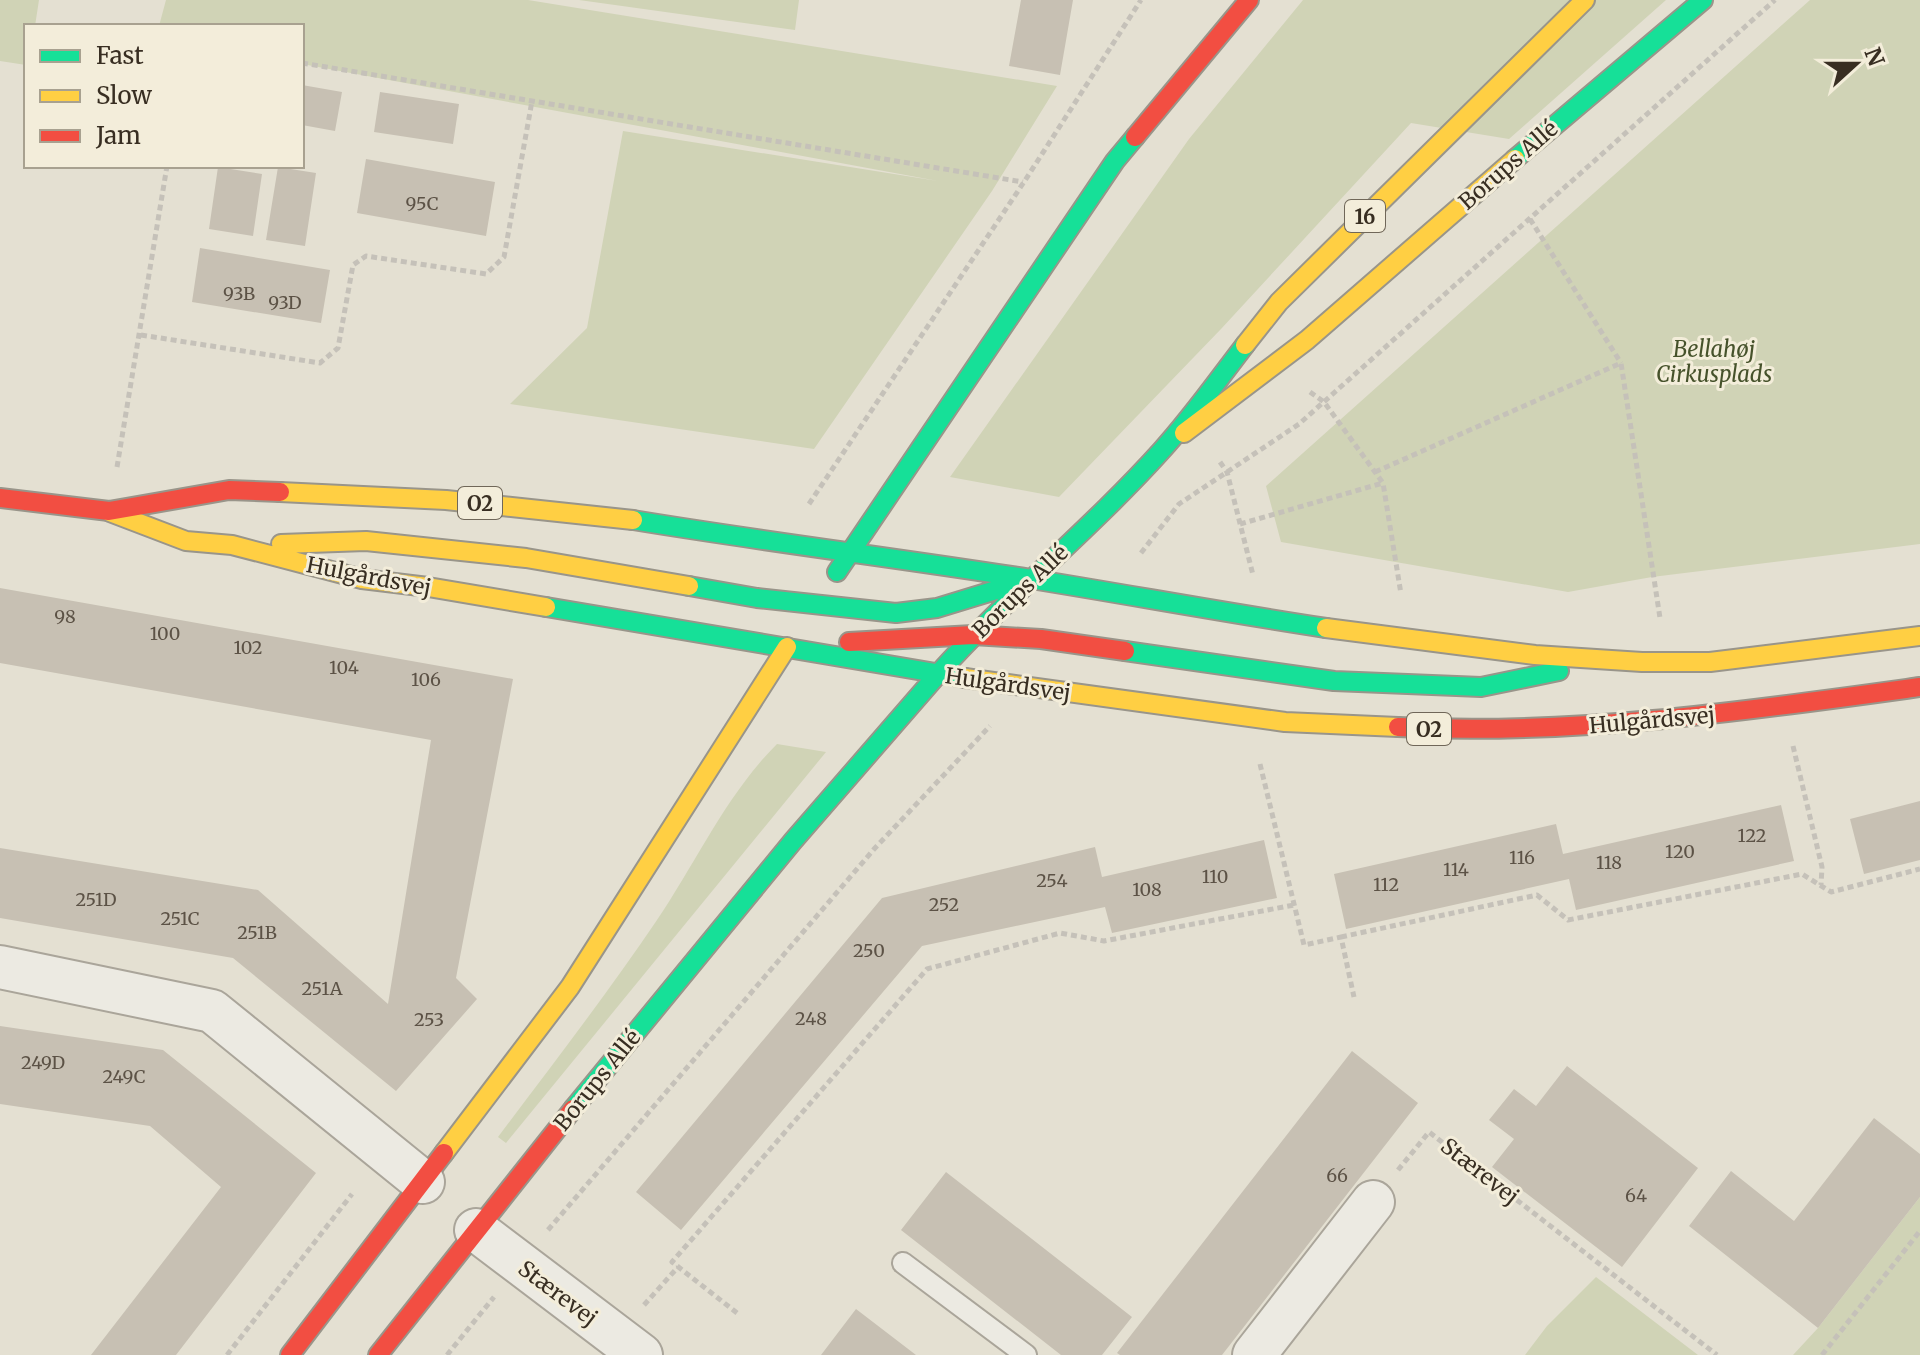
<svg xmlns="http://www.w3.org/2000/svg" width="1920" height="1355" viewBox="0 0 1920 1355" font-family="Merriweather,serif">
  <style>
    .green { fill: #d0d3b6 }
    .building { fill: #c7c0b3 }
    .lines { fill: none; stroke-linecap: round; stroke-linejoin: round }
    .lane-casing { stroke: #aaa59a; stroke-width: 24 }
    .street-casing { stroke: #aaa59a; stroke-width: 46 }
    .fast-casing { stroke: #99958a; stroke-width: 22 }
    .slow-casing { stroke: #99958a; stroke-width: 22 }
    .jam-casing { stroke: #99958a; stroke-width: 22 }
    .path { stroke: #c5c1b9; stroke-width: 5; stroke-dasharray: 6 4; stroke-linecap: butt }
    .lane { stroke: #eceae2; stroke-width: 20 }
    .street { stroke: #eceae2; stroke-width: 42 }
    .fast { stroke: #16e098; stroke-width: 18 }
    .slow { stroke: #ffcf43; stroke-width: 18 }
    .jam { stroke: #f24e42; stroke-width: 18 }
    .labels { text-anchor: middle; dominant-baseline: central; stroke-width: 6; stroke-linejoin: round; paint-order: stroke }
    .number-label { font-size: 18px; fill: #5c5246 }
    .shield { fill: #f3edda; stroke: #706759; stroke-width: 2 }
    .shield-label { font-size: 20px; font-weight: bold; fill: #382e22 }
    .street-label { font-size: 22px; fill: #382e22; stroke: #f3edda }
    .park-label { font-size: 22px; font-style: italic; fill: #46522b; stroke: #f3edda }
  </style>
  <rect width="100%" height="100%" fill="#e4e0d2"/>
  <path class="green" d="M 0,0 L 39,0 L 35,26 L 26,26 L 26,65 L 0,61 Z
    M 166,0 L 528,0 L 1057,86 L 992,191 L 814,449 L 510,404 L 587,328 L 623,131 L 938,181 L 302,64 L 302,26 L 159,26 Z
    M 579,0 L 799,0 L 795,30 Z
    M 1303,0 L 1666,0 L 1509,139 L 1411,123 L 1221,329 L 1059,497 L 950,477 L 1189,139 Z
    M 1810,0 L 1920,0 L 1920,544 L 1652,577 L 1568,592 L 1281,542 L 1266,486 Z
    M 777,744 L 826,752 L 506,1143 L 498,1137 C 552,1065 607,994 657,920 C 697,861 726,795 777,744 Z
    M 1920,1197 L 1920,1355 L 1793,1355 L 1818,1328 Z
    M 1596,1277 L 1698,1355 L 1525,1355 L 1547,1326 Z"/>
  <path class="building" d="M 1021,0 L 1073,0 L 1060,75 L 1009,66 Z
    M 302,85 L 342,92 L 335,131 L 302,125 Z
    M 380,92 L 459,104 L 453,144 L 374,132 Z
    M 366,159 L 495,182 L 486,236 L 357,213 Z
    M 218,167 L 262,174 L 253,236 L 209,229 Z
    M 278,167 L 316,173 L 305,246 L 266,240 Z
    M 200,248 L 330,270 L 321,323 L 192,302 Z
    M 0,588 L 513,679 L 456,978 L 477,999 L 396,1091 L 233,958 L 0,918 L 0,848 L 258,890 L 388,1004 L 431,740 L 0,663 Z
    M 1920,801 L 1920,860 L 1864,874 L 1850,819 Z
    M 1781,805 L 1794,861 L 1576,910 L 1569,879 L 1346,929 L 1334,874 L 1556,824 L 1563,854 Z
    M 1264,840 L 1277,898 L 1112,933 L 1105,907 L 922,946 L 681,1230 L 636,1192 L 882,898 L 1095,847 L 1102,877 Z
    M 0,1026 L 163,1050 L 316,1173 L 176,1355 L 91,1355 L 221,1187 L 150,1126 L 0,1104 Z
    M 1352,1051 L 1418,1103 L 1222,1355 L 1120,1355 L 1117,1353 Z
    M 1567,1066 L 1698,1168 L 1622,1267 L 1492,1167 L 1514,1139 L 1489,1120 L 1514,1089 L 1536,1106 Z
    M 1874,1118 L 1920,1154 L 1920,1197 L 1818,1328 L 1689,1226 L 1731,1171 L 1794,1221 Z
    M 946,1172 L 1132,1317 L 1102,1355 L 1061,1355 L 901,1230 Z
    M 856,1309 L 916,1355 L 821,1355 Z"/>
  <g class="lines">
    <g class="lane-casing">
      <path id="lane" d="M 903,1263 L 1026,1355"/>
    </g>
    <g class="street-casing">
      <path id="street" d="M 0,967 L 212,1011 L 423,1182
        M 476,1230 L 641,1355
        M 1254,1355 L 1373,1202"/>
    </g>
    <g class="fast-casing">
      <path id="fast" d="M 1515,159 L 1703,0
        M 633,520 C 766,542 899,558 1031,579 C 1130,595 1227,613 1326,628
        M 837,572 L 1115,161 L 1135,137
        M 689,586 L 757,598 L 896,613 L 937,608 L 1022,582
        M 546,607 L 965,678
        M 1125,651 L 1334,681 L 1481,687 L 1559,671
        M 938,674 C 1009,595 1091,529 1162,450 C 1192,417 1218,380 1245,345
        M 573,1109 L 793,841 L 938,674"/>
    </g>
    <g class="slow-casing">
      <path id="slow" d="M 1245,345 L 1279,302 L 1585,0
        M 1184,433 L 1307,340 L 1515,159
        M 280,492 L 446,500 L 633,520
        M 110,512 L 186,541 L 232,545 L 362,579 L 428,587 L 546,607
        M 281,544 L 366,541 L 526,558 L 689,586
        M 1326,628 L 1535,655 L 1642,662 L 1710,662 L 1920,636
        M 965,678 L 1285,722 L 1398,727
        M 444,1153 L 570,987 L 787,647"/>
    </g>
    <g class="jam-casing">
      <path id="jam" d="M 1135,137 L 1249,0
        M 0,498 L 109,511 L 229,490 L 280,492
        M 849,642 L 973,635 L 1041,639 L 1125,651
        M 1398,727 C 1573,736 1747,711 1920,687
        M 290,1355 L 444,1153
        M 378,1355 L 573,1109"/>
    </g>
    <path class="path" d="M 302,63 L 1023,182
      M 1530,219 L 1621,363
      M 141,335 L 320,363 L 338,348 L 353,265 L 366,256 L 486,274 L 504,257 L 532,101
      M 1310,392 L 1324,402 L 1383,483 L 1401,594
      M 1220,462 L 1227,472 L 1253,575
      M 117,467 L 167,166
      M 1375,472 L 1621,363 L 1660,618
      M 809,504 L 1024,182 L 1141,0
      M 1240,524 L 1383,483
      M 1141,553 L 1179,504 L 1299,424 L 1775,0
      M 1793,746 L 1822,867 L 1821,885
      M 1260,764 L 1304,945 L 1341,937 L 1354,997
      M 1341,937 L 1537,895 L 1568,920 L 1802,874 L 1831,892 L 1920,869
      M 1398,1170 L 1429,1132 L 1717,1355
      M 548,1230 L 875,848 L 990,726
      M 644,1305 L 678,1267
      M 737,1313 L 672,1262 L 927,969 L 1060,933 L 1104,941 L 1294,905
      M 227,1355 L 352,1194
      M 447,1355 L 494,1297
      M 1822,1355 L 1920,1231"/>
    <use href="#lane" class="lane"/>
    <use href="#street" class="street"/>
    <use href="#fast" class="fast"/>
    <use href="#slow" class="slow"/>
    <use href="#jam" class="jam"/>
  </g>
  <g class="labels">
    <g class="number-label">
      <text x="422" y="203">95C</text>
      <text x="239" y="293">93B</text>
      <text x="285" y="302">93D</text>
      <text x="65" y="616">98</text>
      <text x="165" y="633">100</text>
      <text x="248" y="647">102</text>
      <text x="344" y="667">104</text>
      <text x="426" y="679">106</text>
      <text x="1752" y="835">122</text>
      <text x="1680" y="851">120</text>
      <text x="1522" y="857">116</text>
      <text x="1609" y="862">118</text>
      <text x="1456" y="869">114</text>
      <text x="1215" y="876">110</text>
      <text x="1052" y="880">254</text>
      <text x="1386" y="884">112</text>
      <text x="1147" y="889">108</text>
      <text x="96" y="899">251D</text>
      <text x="944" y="904">252</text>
      <text x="180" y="918">251C</text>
      <text x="257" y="932">251B</text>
      <text x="869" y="950">250</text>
      <text x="322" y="988">251A</text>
      <text x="811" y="1018">248</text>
      <text x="429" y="1019">253</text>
      <text x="43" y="1062">249D</text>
      <text x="124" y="1076">249C</text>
      <text x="1337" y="1175">66</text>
      <text x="1636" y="1195">64</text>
    </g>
    <g class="shield">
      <rect x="1345" y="200" width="40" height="32" rx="6"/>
      <rect x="458" y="487" width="44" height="32" rx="6"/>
      <rect x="1407" y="713" width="44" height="32" rx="6"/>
    </g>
    <g class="shield-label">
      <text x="1365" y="216">16</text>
      <text x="480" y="503">O2</text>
      <text x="1429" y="729">O2</text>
    </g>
    <g class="street-label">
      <text transform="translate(1508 165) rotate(-41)">Borups Allé</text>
      <text transform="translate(369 576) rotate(11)">Hulgårdsvej</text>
      <text transform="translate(1020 591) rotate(-44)">Borups Allé</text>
      <text transform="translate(1008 684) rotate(8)">Hulgårdsvej</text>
      <text transform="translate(1652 720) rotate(-5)">Hulgårdsvej</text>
      <text transform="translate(597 1080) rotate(-51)">Borups Allé</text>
      <text transform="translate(1480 1171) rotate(38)">Stærevej</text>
      <text transform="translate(558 1293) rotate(37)">Stærevej</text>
    </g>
    <g class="park-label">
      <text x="1714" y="349">Bellahøj<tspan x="1714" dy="25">Cirkusplads</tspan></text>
    </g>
  </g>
  <rect x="24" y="24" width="280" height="144" fill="#f3edda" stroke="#a8a190" stroke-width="2"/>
  <rect x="40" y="50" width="40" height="12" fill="#16e098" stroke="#a8a190" stroke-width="2"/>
  <text x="96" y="64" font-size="24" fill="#382e22">Fast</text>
  <rect x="40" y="90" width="40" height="12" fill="#ffcf43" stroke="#a8a190" stroke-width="2"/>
  <text x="96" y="104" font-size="24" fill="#382e22">Slow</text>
  <rect x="40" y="130" width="40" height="12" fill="#f24e42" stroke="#a8a190" stroke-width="2"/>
  <text x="96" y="144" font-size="24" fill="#382e22">Jam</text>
  <g transform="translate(1856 64) rotate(69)" stroke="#f3edda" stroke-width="6" paint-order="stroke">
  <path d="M0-6L14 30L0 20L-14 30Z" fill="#382e22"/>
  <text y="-12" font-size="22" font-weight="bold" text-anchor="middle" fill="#382e22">N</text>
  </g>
</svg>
